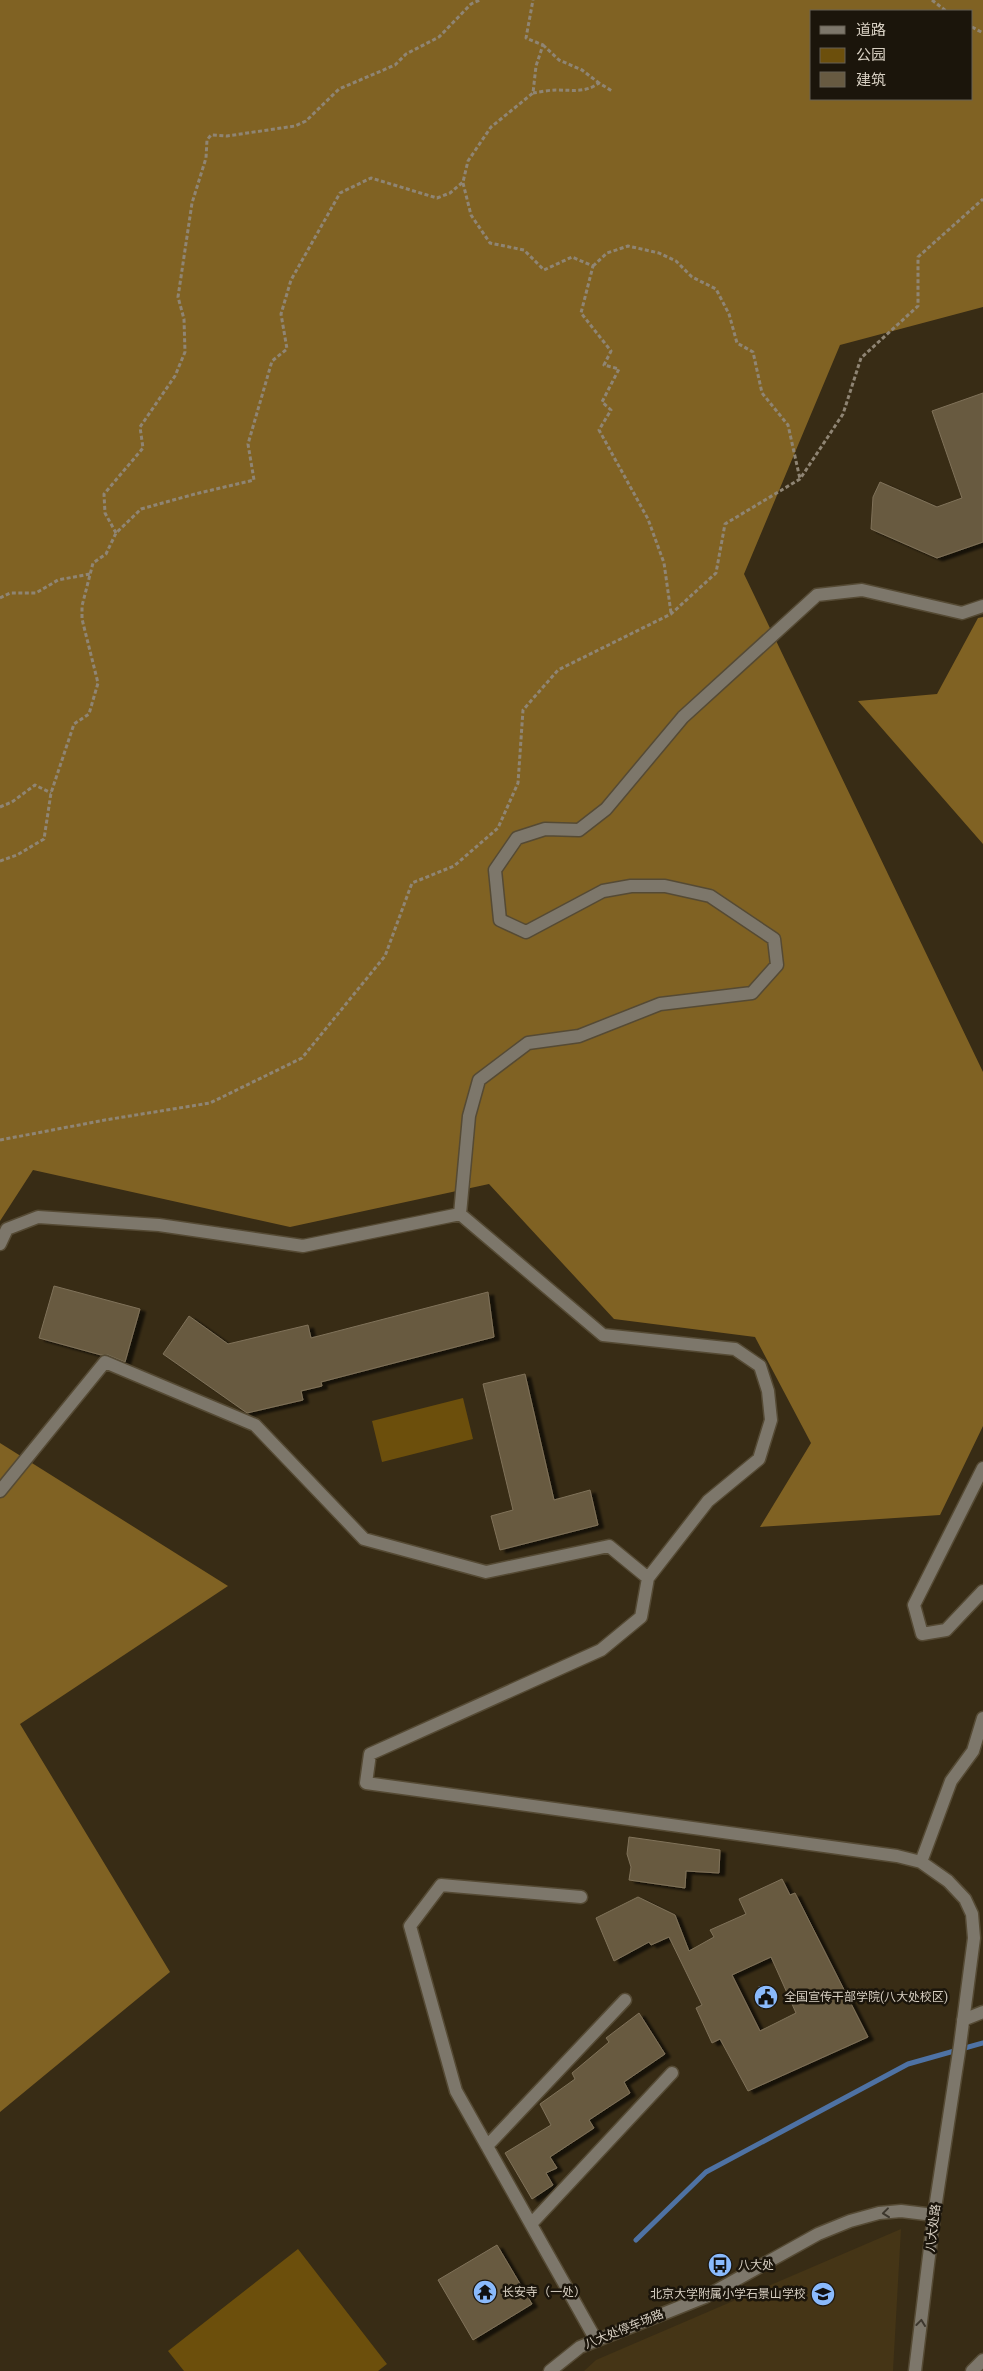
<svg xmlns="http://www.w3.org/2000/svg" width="983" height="2371" viewBox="0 0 983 2371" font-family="Roboto,'Noto Sans SC',sans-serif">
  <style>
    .built { fill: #453516 }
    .green { fill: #6c4f0c }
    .forest { fill: #806223; fill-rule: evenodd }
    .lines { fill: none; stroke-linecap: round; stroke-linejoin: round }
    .stream { stroke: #4e72a4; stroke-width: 5 }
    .building { fill: #675a41; stroke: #807259; fill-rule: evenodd; filter: url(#shadow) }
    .minor-casing { stroke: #554a34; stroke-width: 15 }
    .path { stroke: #8f8574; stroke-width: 3; stroke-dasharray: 4 2.5; stroke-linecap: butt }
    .minor { stroke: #7d776b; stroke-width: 12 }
    .oneway { stroke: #3d372d }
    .labels { text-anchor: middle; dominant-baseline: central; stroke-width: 5; stroke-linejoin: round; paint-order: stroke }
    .poi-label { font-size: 12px; fill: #d8d0c3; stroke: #1b150b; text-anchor: start }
    .street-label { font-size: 12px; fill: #d8d0c3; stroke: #1b150b }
  </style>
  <defs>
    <filter id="shadow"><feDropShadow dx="5.5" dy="3" stdDeviation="1" flood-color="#0009"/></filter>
  </defs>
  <rect width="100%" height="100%" fill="#382c15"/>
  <path class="built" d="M 901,2229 L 893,2371 L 584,2371 L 596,2360 Z"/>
  <path class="green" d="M 463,1398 L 473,1439 L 382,1462 L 372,1421 Z
    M 298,2249 L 387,2364 L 378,2371 L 184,2371 L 168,2351 Z"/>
  <path class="forest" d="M 0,0 L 983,0 L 983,307 L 840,345 L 744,574 L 983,1072 L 983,1426 L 940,1515 L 760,1527 L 811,1443 L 755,1337 L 614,1319 L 489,1184 L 290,1227 L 33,1170 L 0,1221 ZM 812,11 L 972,11 L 972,99 L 812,99 Z
    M 983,617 L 983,844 L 858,701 L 937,694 L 978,618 Z
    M 0,1443 L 228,1586 L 20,1724 L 170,1972 L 0,2112 Z"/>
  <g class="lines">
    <path class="stream" d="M 636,2240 L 706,2172 L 908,2064 L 983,2043"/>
  </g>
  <path class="building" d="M 983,393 L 983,542 L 937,558 L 871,529 L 873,497 L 880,482 L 937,507 L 962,498 L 932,411 Z
    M 54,1286 L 140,1309 L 125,1362 L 108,1355 L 101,1355 L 39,1338 Z
    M 488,1292 L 494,1337 L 321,1382 L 322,1386 L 301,1391 L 303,1400 L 247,1413 L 163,1354 L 189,1316 L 228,1344 L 308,1325 L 311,1338 Z
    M 525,1374 L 554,1500 L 590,1490 L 598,1525 L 500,1550 L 491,1516 L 513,1510 L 483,1384 Z
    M 629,1837 L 720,1850 L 719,1873 L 686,1871 L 685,1888 L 629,1880 L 631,1867 L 627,1854 Z
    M 782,1879 L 790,1895 L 795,1893 L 868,2037 L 748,2091 L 720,2039 L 712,2043 L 696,2008 L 702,2005 L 669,1937 L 651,1945 L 649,1942 L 614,1961 L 596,1918 L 638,1897 L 675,1915 L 689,1951 L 714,1937 L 710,1930 L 746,1914 L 739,1899 ZM 771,1957 L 796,2013 L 760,2031 L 732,1975 Z
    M 639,2013 L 665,2054 L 624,2082 L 630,2093 L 589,2120 L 594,2128 L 550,2157 L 557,2168 L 546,2173 L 553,2185 L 532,2199 L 505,2153 L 551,2125 L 540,2104 L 575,2079 L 572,2073 L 609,2042 L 606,2038 Z
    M 497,2245 L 532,2304 L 473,2340 L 438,2280 Z"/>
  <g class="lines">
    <g class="minor-casing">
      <path id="minor" d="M 460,1214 L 469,1116 L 479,1080 L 528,1043 L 579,1036 L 660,1004 L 752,993 L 777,965 L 774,939 L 710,896 L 665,886 L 631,886 L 603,891 L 526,932 L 500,920 L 495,870 L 517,838 L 545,829 L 579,830 L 606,809 L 683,717 L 817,595 L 862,590 L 962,613 L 983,606
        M 0,1244 L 7,1229 L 38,1217 L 159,1225 L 303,1246 L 460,1214 L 603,1335 L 735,1349 L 760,1366 L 768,1391 L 771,1420 L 759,1459 L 708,1501 L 648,1578
        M 983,1468 L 914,1605 L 922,1634 L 946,1630 L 983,1591
        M 0,1491 L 105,1362 L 255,1425 L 364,1539 L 486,1572 L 609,1546 L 648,1578 L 641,1617 L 601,1650 L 370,1754 L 366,1783 L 897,1856 L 921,1862 L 948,1881 L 965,1899 L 972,1914 L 974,1938 L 960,2045 L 934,2215 L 915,2371
        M 921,1862 L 951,1781 L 973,1751 L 983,1718
        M 581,1897 L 441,1885 L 410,1926 L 456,2091 L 596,2340
        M 963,2020 L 983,2012
        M 487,2146 L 625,2000
        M 531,2224 L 672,2073
        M 550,2371 L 580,2347 L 705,2297 L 818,2234 L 850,2221 L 879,2213 L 901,2211 L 934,2215
        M 972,2371 L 983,2360"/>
    </g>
    <path class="path" d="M 932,0 L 946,11
      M 972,27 L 983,33
      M 543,45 L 559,60 L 582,70 L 599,83
      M 533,93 C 540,92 549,90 556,90 C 573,90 585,93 599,83 L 612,91
      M 463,183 L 471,215 L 490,243 L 524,250 L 544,270 L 572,257 L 593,266 L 581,313 L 611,351 L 604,365 L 619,369 L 602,402 L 611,410 L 599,430 L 648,519 L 664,563 L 671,613
      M 593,266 L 607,253 L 628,246 L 659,253 L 676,261 L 692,277 L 716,289 L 729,314 L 737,343 L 753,352 L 762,393 L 788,425 L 800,479
      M 116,533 L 105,513 L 104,494 L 143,448 L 140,427 L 175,376 L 185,352 L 184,319 L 178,297 L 192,203 L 206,158 L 207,140 L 211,135 L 227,136 L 295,126 L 306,121 L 339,89 L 395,65 L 406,54 L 439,37 L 471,4 L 480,0
      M 0,598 L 10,593 L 36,593 L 58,580 L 90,574
      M 0,807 L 12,802 L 35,785 L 51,793
      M 0,861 L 17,855 L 44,839 L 51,793 L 74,724 L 89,714 L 98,683 L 82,619 L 82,606 L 93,563 L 106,554 L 116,533 L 141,509 L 195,494 L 254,480 L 248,444 L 272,361 L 287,349 L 281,314 L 291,280 L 340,193 L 371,178 L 437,198 L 450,193 L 463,182 L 468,161 L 491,127 L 533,93 L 536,66 L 543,45 L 526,38 L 533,0
      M 0,1140 L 105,1120 L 210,1103 L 302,1058 L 385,956 L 412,883 L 454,866 L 498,828 L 518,783 L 523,710 L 558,670 L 671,614 L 716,573 L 725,524 L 800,479 L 843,414 L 861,358 L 918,306 L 918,257 L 983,199"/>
    <use href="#minor" class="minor"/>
  </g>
  <defs><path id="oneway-chevron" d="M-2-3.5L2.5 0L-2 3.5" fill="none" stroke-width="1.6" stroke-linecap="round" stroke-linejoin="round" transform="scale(1.25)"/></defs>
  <g class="oneway">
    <use href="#oneway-chevron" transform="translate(886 2213) rotate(173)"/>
    <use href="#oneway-chevron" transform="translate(921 2323) rotate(-83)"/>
  </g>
  <defs>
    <g id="civic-disc" transform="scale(1.25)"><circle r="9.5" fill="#8abafc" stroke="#1b150b"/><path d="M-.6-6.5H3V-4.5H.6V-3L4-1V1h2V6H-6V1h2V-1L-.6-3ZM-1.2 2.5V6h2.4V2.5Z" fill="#111"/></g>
    <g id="bus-disc" transform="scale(1.25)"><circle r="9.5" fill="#8abafc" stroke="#1b150b"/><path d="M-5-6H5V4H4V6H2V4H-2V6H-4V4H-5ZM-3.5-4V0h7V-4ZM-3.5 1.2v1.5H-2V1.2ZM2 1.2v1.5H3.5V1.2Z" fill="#111"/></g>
    <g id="temple-disc" transform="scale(1.25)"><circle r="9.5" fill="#8abafc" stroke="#1b150b"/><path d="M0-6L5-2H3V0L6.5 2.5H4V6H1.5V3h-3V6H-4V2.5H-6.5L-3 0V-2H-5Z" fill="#111"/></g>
    <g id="school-disc" transform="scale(1.25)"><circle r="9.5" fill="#8abafc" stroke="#1b150b"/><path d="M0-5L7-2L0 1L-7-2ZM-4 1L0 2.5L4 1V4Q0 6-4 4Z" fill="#111"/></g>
  </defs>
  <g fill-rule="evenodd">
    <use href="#civic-disc" x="766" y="1997"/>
    <use href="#bus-disc" x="720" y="2265"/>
    <use href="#temple-disc" x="485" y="2292"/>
    <use href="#school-disc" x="823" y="2294"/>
  </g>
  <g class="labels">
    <g class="poi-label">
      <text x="784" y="1997">全国宣传干部学院(八大处校区)</text>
      <text x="738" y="2265">八大处</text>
      <text x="502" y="2292">长安寺（一处）</text>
      <text x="806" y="2294" text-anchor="end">北京大学附属小学石景山学校</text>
    </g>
    <g class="street-label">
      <text transform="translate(933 2228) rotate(-83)">八大处路</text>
      <text transform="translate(624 2329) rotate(-22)">八大处停车场路</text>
    </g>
  </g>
  <rect x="810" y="10" width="162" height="90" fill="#1b150b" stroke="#676055"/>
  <rect x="820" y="26" width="25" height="8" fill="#7d776b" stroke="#676055"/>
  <text x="856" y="35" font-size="15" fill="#d8d0c3">道路</text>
  <rect x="820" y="48" width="25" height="15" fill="#6c4f0c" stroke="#676055"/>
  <text x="856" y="60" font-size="15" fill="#d8d0c3">公园</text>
  <rect x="820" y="72" width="25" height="15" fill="#675a41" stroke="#676055"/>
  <text x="856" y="85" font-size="15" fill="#d8d0c3">建筑</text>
</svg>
